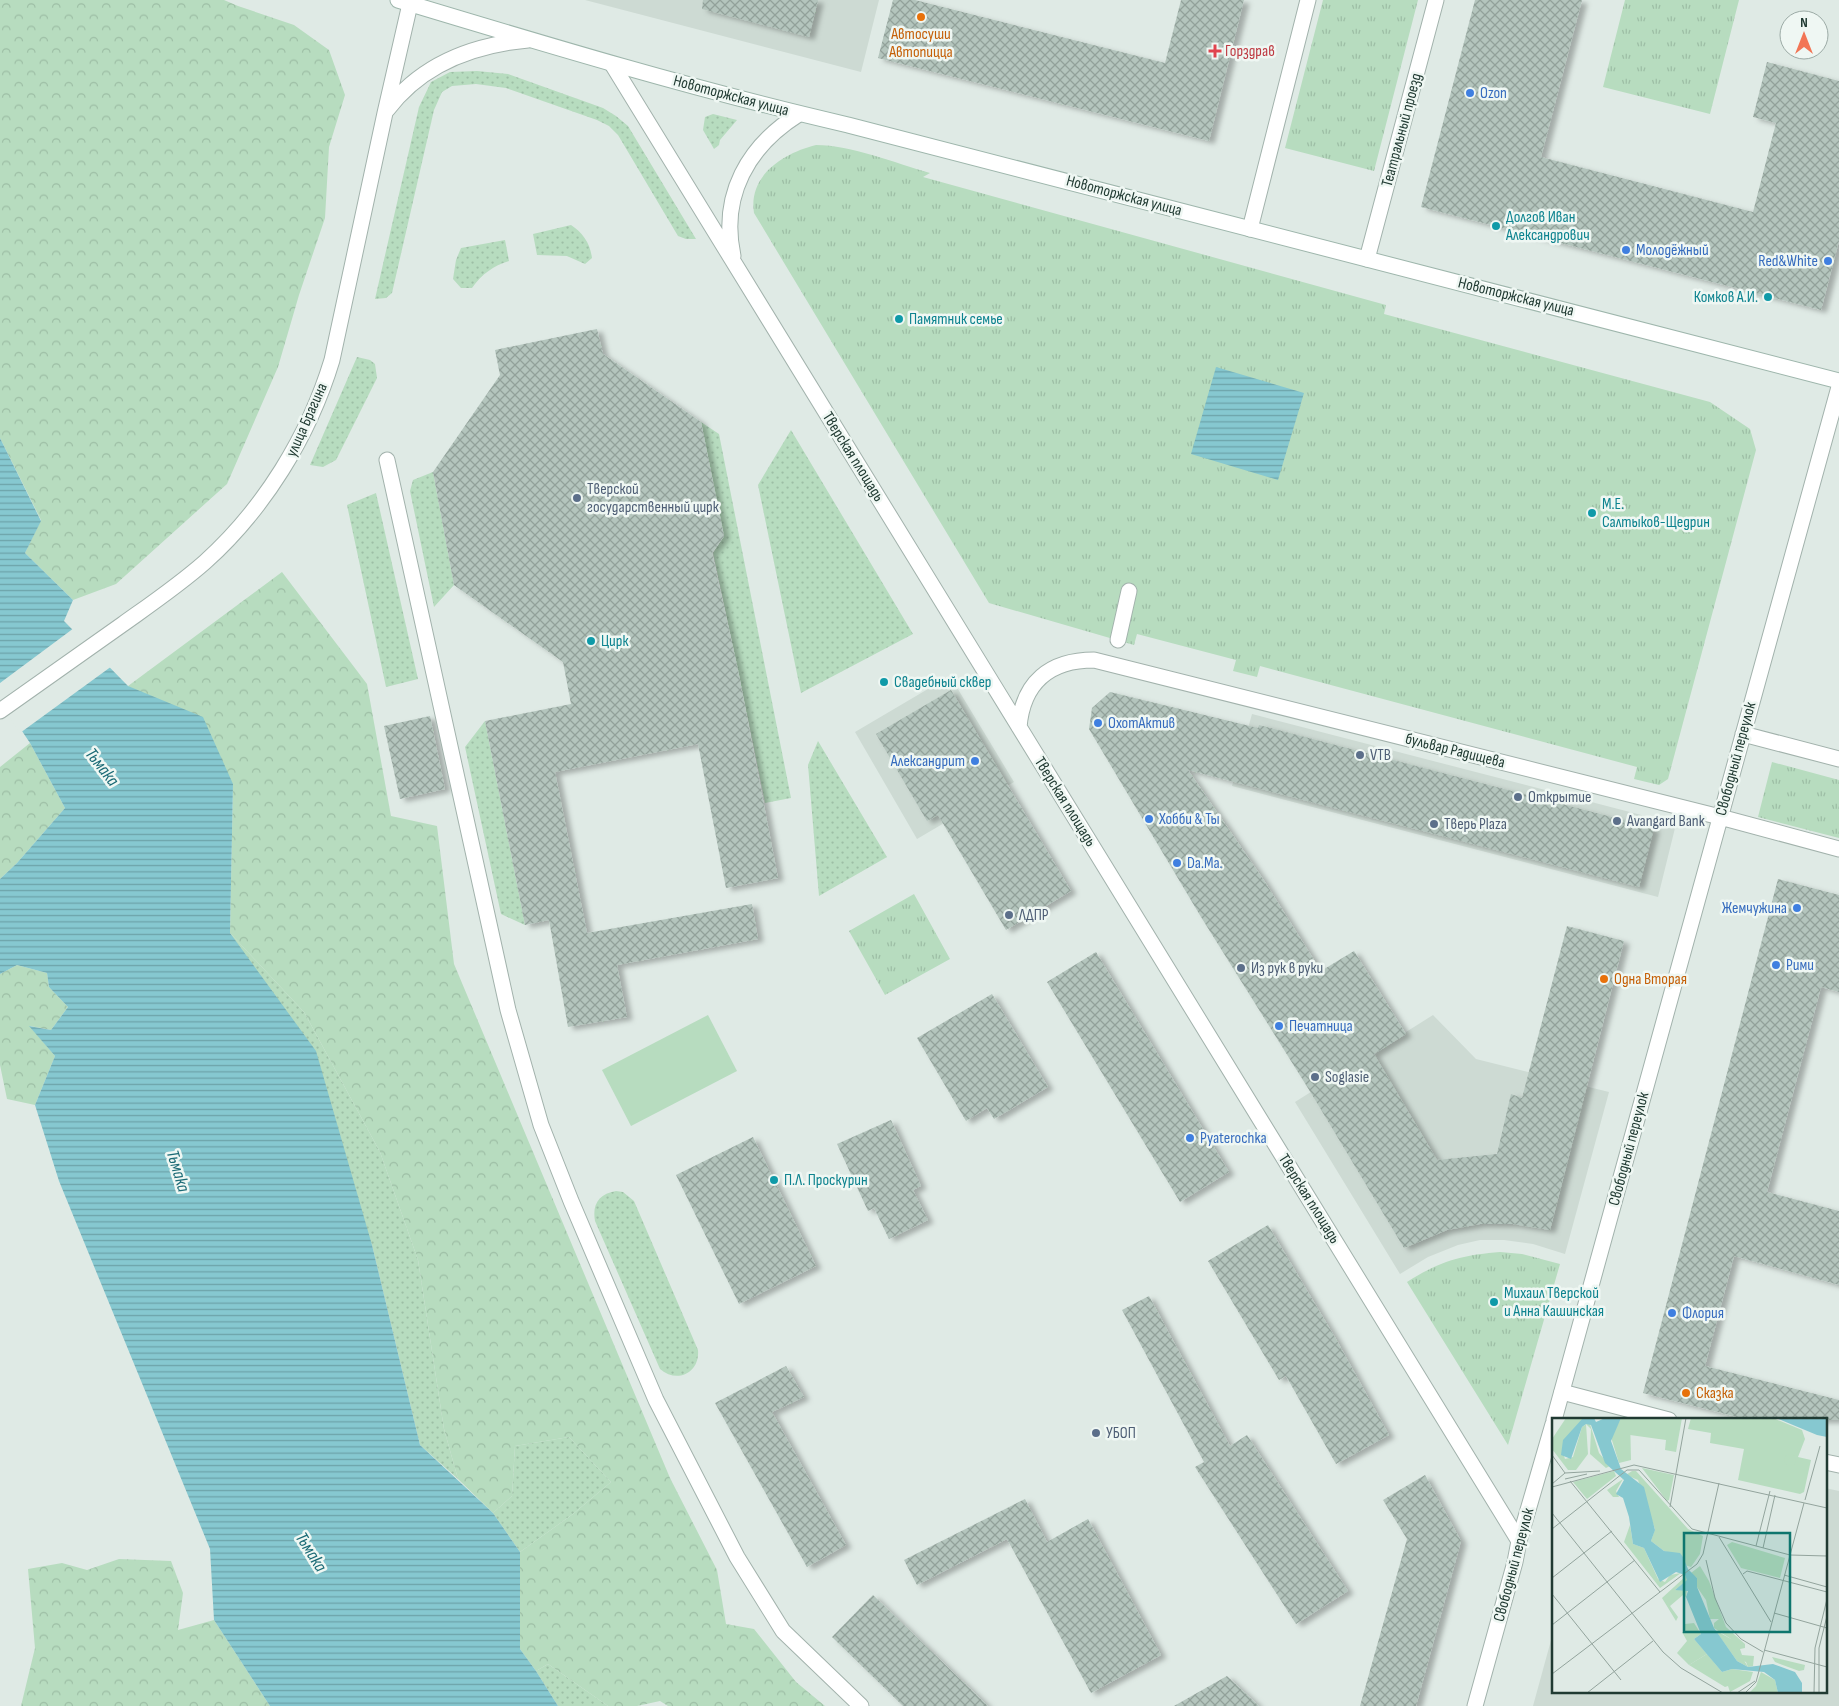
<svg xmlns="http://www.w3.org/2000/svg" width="1839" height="1706" viewBox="0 0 1839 1706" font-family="'Sofia Sans Condensed',sans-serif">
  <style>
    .built { fill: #cddad3 }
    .grass { fill: url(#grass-dots) }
    .forest { fill: url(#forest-crowns) }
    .park { fill: url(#park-tufts) }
    .pitch { fill: #b7dcbf }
    .water { fill: url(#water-rules) }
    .pier { fill: #dfeae5 }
    .building { fill: url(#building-cross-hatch); filter: url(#shadow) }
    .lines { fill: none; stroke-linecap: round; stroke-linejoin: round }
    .pedestrian-casing { stroke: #a2b2ac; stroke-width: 17 }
    .minor-casing { stroke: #a2b2ac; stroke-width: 17 }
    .tertiary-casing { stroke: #a2b2ac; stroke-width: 17 }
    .secondary-casing { stroke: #9eb6ac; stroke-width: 17 }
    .pedestrian { stroke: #fff; stroke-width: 15 }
    .minor { stroke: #fff; stroke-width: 15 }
    .tertiary { stroke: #fff; stroke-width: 15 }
    .secondary { stroke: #fff; stroke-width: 15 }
    .food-dot { fill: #e8710a; stroke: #eff7f3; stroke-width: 2 }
    .health-dot { fill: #e0444e; stroke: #eff7f3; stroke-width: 2 }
    .shop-dot { fill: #3f7fe0; stroke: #eff7f3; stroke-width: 2 }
    .culture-dot { fill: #0f9aa8; stroke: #eff7f3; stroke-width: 2 }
    .service-dot { fill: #5c6f8a; stroke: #eff7f3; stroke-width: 2 }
    .labels { text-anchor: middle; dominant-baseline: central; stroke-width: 5; stroke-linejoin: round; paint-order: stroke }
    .food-label { font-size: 16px; fill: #c56008; stroke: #eff7f3; text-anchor: start }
    .health-label { font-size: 16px; fill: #be3a42; stroke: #eff7f3; text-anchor: start }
    .shop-label { font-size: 16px; fill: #366cbe; stroke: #eff7f3; text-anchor: start }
    .street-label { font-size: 16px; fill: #203a32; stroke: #eff7f3 }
    .culture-label { font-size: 16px; fill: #0d838f; stroke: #eff7f3; text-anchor: start }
    .service-label { font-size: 16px; fill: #4e5e75; stroke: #eff7f3; text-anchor: start }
    .water-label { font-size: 18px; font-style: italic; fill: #1a6a75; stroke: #eff7f3 }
    .inset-road { fill: none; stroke: #93a49d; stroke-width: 1 }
    .view { fill: #0f766e; fill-opacity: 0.15; stroke: #0f766e; stroke-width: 2.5 }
    .inset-edge { fill: none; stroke: #203a32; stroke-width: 2.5 }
  </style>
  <defs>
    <pattern id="grass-dots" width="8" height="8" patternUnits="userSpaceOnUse" patternTransform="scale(1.25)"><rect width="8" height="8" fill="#b7dcbf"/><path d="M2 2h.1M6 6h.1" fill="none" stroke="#9dbea5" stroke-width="1.8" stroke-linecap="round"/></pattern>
    <pattern id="forest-crowns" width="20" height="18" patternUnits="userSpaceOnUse" patternTransform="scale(1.25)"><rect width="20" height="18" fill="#b7dcbf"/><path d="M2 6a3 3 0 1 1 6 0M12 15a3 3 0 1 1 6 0" fill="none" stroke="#9dbea5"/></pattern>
    <pattern id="park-tufts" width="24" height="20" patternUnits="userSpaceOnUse" patternTransform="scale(1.25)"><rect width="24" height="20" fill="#b7dcbf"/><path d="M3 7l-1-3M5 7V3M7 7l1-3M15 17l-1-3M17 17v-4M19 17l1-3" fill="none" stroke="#9dbea5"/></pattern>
    <pattern id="water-rules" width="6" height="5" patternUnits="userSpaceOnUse" patternTransform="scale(1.25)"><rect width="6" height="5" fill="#86c8d0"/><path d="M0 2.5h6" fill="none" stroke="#6da3a9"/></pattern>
    <pattern id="building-cross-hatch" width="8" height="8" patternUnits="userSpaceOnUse" patternTransform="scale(1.25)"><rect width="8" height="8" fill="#b4c5bd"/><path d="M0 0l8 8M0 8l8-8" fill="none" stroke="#92a19a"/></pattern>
    <filter id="shadow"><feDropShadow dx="5.5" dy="3" stdDeviation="2.5" flood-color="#0004"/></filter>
  </defs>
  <rect width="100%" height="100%" fill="#dfeae5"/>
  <path class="built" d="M 585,0 L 879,0 L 861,72 Z
    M 950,676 L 1014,782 L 917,839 L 855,732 Z
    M 1252,714 L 1676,824 L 1658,897 L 1232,786 Z
    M 1433,1015 L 1476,1059 L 1609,1092 L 1565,1254 L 1533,1244 L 1504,1240 L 1480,1240 L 1458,1245 L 1428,1257 L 1400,1274 L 1295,1102 Z
    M 1825,1488 L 1839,1491 L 1839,1706 L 1533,1706 L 1553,1633 L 1553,1692 L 1825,1692 Z"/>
  <path class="grass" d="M 477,71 L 508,74 L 603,108 L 616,116 L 628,126 L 696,239 L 686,239 L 678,236 L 618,135 L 609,126 L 597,120 L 506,88 L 476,84 L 452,86 L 442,92 L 434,110 L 392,293 L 386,298 L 375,299 L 419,107 L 431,82 L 450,72 Z
    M 713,114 L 737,120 L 720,140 L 719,145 L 714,149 L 703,130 L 705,117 Z
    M 571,225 C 583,233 590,243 592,258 L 585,264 L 567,256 L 537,255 L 533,234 Z
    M 505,240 L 509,261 C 493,266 482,274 472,288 L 461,288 L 453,279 L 456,260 L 461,248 Z
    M 357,357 L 370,360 L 375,364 L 377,378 L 336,460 L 323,467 L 310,465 Z
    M 701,422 L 719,434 L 791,798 L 765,803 L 738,670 L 713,553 L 724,536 Z
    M 791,430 L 913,634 L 801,693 L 758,485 Z
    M 433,472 L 454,585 L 434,607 L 410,491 L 413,480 Z
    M 376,493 L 418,679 L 386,687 L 347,505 Z
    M 485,721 L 525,925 L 501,914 L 465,747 Z
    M 818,741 L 887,857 L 819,896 L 808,765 Z
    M 230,933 L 304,1012 L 380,1152 L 418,1260 L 444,1429 L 458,1479 L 420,1445 L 372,1245 Z
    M 616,1191 L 623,1192 L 634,1201 L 698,1350 C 700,1373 677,1384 660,1369 L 595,1221 C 592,1204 599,1194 616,1191 Z
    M 569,1437 L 611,1482 L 573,1514 L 520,1552 L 493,1513 L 512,1496 L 515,1446 Z
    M 548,1664 L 608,1706 L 558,1706 L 536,1671 Z"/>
  <path class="forest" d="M 0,0 L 224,0 L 238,6 L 294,25 L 329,50 L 345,95 L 329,147 L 325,218 L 299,295 L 278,367 L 227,484 L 116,584 L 73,600 L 25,553 L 41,520 L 0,438 Z
    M 282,572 L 367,684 L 391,816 L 437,826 L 454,964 L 670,1478 L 717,1570 L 726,1624 L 754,1629 L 796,1682 L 825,1706 L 668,1706 L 660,1701 L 637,1706 L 608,1706 L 548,1664 L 536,1671 L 520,1649 L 520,1552 L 573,1514 L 611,1482 L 569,1437 L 515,1446 L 512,1496 L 493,1513 L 458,1479 L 444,1429 L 418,1260 L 380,1152 L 304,1012 L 230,933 L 233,784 L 128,686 Z
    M 30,743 L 65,808 L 17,863 L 0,879 L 0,767 Z
    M 17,965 L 47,973 L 49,987 L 68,1007 L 51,1030 L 30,1026 L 55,1056 L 35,1105 L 7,1099 L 0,1065 L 0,974 Z
    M 119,1559 L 171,1561 L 183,1593 L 178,1630 L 214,1620 L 270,1706 L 21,1706 L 35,1648 L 28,1569 L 62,1563 L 87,1570 Z"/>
  <path class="park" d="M 1323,0 L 1418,0 L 1374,171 L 1285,148 Z
    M 1625,0 L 1739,0 L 1710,114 L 1603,87 Z
    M 816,145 C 851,145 895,163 930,173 L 923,177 L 1386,305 L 1384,314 L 1710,402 L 1750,429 L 1756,450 L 1668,779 L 1659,785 L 1634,779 L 1637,767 L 1260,666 L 1257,677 L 1233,671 L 1236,660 L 1137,634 L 1134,645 L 989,603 L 754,213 C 748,175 784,153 816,145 Z
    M 1772,762 L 1839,780 L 1839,838 L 1758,817 Z
    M 914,894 L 950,959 L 885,995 L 849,931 Z
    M 1500,1252 L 1522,1254 L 1560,1264 L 1508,1445 L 1407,1282 C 1440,1261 1462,1255 1500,1252 Z"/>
  <path class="pitch" d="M 708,1015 L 737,1071 L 631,1126 L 602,1070 Z"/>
  <path class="water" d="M 1216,367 L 1304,393 L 1278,480 L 1191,454 Z
    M 0,438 L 41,521 L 25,553 L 73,600 L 64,621 L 128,686 L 203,717 L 233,784 L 230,933 L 316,1051 L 372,1245 L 420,1445 L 493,1513 L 520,1552 L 520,1649 L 536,1671 L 558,1706 L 270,1706 L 214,1620 L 210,1549 L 59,1181 L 35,1105 L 55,1056 L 29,1026 L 51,1030 L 68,1007 L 49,987 L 47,973 L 17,965 L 0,974 L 0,879 L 17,863 L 65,808 L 30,743 L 12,716 L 0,712 Z"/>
  <path class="pier" d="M 74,628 L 112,666 L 20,733 L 10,718 L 0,714 L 0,683 Z"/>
  <path class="building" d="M 703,0 L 818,0 L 809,37 L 702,9 Z
    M 893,0 L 915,0 L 1165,63 L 1181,0 L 1244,0 L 1209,141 L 878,58 Z
    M 1475,0 L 1582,0 L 1541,157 L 1753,212 L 1776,123 L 1753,117 L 1767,62 L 1839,81 L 1839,241 L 1821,310 L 1421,207 Z
    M 597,329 L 603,354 L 701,422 L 724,536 L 712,553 L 738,670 L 778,878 L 726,888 L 698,744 L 555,772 L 587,933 L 752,904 L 758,939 L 617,965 L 627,1017 L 568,1027 L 549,920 L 525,925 L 485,721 L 571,704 L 563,662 L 454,585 L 433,472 L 500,375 L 495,350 Z
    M 951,690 L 1071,891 L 1006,930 L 938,815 L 927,821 L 876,734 Z
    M 1110,692 L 1258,728 L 1259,725 L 1654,828 L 1639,887 L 1188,770 L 1263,879 L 1321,971 L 1354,951 L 1406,1034 L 1374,1054 L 1437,1160 L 1497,1154 L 1511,1094 L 1522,1098 L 1567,926 L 1624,941 L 1550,1230 L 1513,1224 L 1480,1224 L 1447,1230 L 1404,1248 L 1311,1093 L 1201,917 L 1089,729 L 1092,708 Z
    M 430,716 L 445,789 L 400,799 L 384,726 Z
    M 1778,879 L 1839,895 L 1839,992 L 1821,987 L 1767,1192 L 1839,1211 L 1839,1285 L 1734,1256 L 1705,1366 L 1839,1400 L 1839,1420 L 1749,1420 L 1643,1393 Z
    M 1096,952 L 1229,1172 L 1180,1202 L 1047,982 Z
    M 992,994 L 1048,1087 L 994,1119 L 987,1108 L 966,1121 L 917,1038 Z
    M 891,1120 L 921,1186 L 913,1190 L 928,1220 L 889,1239 L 874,1208 L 868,1211 L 837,1144 Z
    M 753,1137 L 816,1266 L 739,1304 L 676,1175 Z
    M 1268,1225 L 1336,1339 L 1389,1435 L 1336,1464 L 1286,1376 L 1279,1380 L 1208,1261 Z
    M 1149,1296 L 1230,1446 L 1247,1435 L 1348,1591 L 1296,1624 L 1195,1467 L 1204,1462 L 1122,1310 Z
    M 786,1366 L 804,1397 L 772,1412 L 846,1545 L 807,1567 L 715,1403 Z
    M 1425,1475 L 1461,1541 L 1416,1706 L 1360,1706 L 1407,1539 L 1383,1500 Z
    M 1025,1499 L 1047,1542 L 1088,1519 L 1161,1655 L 1091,1693 L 1007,1539 L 917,1585 L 904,1560 Z
    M 873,1595 L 988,1706 L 903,1706 L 832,1637 Z
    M 1227,1676 L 1259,1706 L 1174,1706 Z"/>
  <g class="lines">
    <g class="pedestrian-casing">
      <path id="pedestrian" d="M 1118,640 L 1129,591"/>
    </g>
    <g class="minor-casing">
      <path id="minor" d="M 612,64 L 1519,1541
        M 1250,229 L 1308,0
        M 733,256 C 720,195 748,146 799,114
        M 1367,259 L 1436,0
        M 387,460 L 508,1010 L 541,1125 L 571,1201 L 656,1400 L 737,1557 L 783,1631 L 861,1706
        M 1019,727 C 1023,682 1050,660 1094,660 L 1720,817
        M 1562,1392 L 1669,1420
        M 1825,1462 L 1839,1465"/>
    </g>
    <g class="tertiary-casing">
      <path id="tertiary" d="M 387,110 C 421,65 473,45 528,40
        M 0,711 C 41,682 82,653 123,624 C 151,604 179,585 205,562 C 264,509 309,436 332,360 L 385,113 L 410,4
        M 1743,734 L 1839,759
        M 1720,817 L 1839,849
        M 1554,1420 L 1839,387
        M 1475,1706 L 1515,1562 L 1519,1541 L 1553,1424"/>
    </g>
    <g class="secondary-casing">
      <path id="secondary" d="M 398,0 C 547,45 696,90 848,125 L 1839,381"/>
    </g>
    <use href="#pedestrian" class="pedestrian"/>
    <use href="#minor" class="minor"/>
    <use href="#tertiary" class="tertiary"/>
    <use href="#secondary" class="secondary"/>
  </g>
  <g class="food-dot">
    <circle cx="921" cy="17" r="5"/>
    <circle cx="1604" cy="979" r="5"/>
    <circle cx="1686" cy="1393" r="5"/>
  </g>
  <path class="health-dot" d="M1212.5 43.5h5v5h5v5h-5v5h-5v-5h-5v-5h5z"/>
  <g class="shop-dot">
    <circle cx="1470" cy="93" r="5"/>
    <circle cx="1626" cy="250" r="5"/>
    <circle cx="1828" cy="261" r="5"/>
    <circle cx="1098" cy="723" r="5"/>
    <circle cx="975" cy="761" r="5"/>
    <circle cx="1149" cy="819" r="5"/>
    <circle cx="1177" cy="863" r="5"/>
    <circle cx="1797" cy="908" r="5"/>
    <circle cx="1776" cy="965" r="5"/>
    <circle cx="1279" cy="1026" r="5"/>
    <circle cx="1190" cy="1138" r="5"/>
    <circle cx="1672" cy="1313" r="5"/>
  </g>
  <g class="culture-dot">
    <circle cx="1496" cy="226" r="5"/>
    <circle cx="1768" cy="297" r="5"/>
    <circle cx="899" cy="319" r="5"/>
    <circle cx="1592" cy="513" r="5"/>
    <circle cx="591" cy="641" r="5"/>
    <circle cx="884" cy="682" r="5"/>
    <circle cx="774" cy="1180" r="5"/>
    <circle cx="1494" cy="1302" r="5"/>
  </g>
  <g class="service-dot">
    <circle cx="577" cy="498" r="5"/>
    <circle cx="1360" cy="755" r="5"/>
    <circle cx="1518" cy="797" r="5"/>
    <circle cx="1617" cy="821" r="5"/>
    <circle cx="1434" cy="824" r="5"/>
    <circle cx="1009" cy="915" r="5"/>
    <circle cx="1241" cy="968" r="5"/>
    <circle cx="1315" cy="1077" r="5"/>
    <circle cx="1096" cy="1433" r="5"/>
  </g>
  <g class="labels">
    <g class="food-label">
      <text x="921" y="34" text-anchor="middle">Автосуши<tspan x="921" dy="18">Автопицца</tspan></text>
      <text x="1614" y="979">Одна Вторая</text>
      <text x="1696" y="1393">Сказка</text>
    </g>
    <g class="health-label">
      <text x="1225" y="51">Горздрав</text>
    </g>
    <g class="shop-label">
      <text x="1480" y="93">Ozon</text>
      <text x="1636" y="250">Молодёжный</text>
      <text x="1818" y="261" text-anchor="end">Red&amp;White</text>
      <text x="1108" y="723">ОхотАктив</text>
      <text x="965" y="761" text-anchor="end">Александрит</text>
      <text x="1159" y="819">Хобби &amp; Ты</text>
      <text x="1187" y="863">Da.Ma.</text>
      <text x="1787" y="908" text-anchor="end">Жемчужина</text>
      <text x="1786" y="965">Рими</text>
      <text x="1289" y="1026">Печатница</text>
      <text x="1200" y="1138">Pyaterochka</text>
      <text x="1682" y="1313">Флория</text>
    </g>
    <g class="street-label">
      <text transform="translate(731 96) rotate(15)">Новоторжская улица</text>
      <text transform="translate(1402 130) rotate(-75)">Театральный проезд</text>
      <text transform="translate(1124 196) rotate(15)">Новоторжская улица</text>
      <text transform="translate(1516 297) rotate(14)">Новоторжская улица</text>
      <text transform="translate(307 420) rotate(-66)">улица Брагина</text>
      <text transform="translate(853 457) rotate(58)">Тверская площадь</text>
      <text transform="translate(1455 751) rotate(14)">бульвар Радищева</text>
      <text transform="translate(1736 759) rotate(-75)">Свободный переулок</text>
      <text transform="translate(1065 802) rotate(58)">Тверская площадь</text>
      <text transform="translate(1629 1149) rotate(-75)">Свободный переулок</text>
      <text transform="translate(1309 1199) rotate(58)">Тверская площадь</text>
      <text transform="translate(1514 1565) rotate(-75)">Свободный переулок</text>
    </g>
    <g class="culture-label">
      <text x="1506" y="217">Долгов Иван<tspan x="1506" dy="18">Александрович</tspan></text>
      <text x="1758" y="297" text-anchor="end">Комков А.И.</text>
      <text x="909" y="319">Памятник семье</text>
      <text x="1602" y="504">М.Е.<tspan x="1602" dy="18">Салтыков-Щедрин</tspan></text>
      <text x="601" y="641">Цирк</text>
      <text x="894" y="682">Свадебный сквер</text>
      <text x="784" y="1180">П.Л. Проскурин</text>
      <text x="1504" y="1293">Михаил Тверской<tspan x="1504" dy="18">и Анна Кашинская</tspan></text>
    </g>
    <g class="service-label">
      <text x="587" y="489">Тверской<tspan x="587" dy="18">государственный цирк</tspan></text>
      <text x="1370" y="755">VTB</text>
      <text x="1528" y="797">Открытие</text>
      <text x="1627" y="821">Avangard Bank</text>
      <text x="1444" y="824">Тверь Plaza</text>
      <text x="1019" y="915">ЛДПР</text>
      <text x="1251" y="968">Из рук в руки</text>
      <text x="1325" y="1077">Soglasie</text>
      <text x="1106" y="1433">УБОП</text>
    </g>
    <g class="water-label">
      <text transform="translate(102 767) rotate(52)">Тьмака</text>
      <text transform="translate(178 1171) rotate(73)">Тьмака</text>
      <text transform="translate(311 1552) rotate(58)">Тьмака</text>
    </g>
  </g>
  <g transform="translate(1552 1418)">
    <rect width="275" height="275" fill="#dfeae5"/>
    <path d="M 69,0 L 78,0 L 79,42 L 67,45 L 59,19 ZM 71,61 L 64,73 L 67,79 L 61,79 L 55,72 ZM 78,107 L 81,126 L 92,130 L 106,161 L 113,164 L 118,157 L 129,155 L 108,170 L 72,124 ZM 163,212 L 179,221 L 196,249 L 185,243 ZM 155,236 L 170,254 L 180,251 L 201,254 L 198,263 L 178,274 L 176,268 L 173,269 L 137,247 ZM 220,239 L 253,247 L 252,252 L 247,253 L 223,244 Z" fill="#b7dcbf"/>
    <path d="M 80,53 L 84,53 L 136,111 L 151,118 L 148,136 L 139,149 L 133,147 L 131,139 L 112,133 L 99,123 L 103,111 L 86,62 L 74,57 ZM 148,148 L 157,163 L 174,209 L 193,226 L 193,230 L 188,231 L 190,237 L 202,238 L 201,248 L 196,249 L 194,244 L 187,242 L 180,233 L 179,221 L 162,210 L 162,205 L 167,201 L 158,201 L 154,182 L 145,169 L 145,160 L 139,155 ZM 134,158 L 136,162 L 123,172 L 135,171 L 134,179 L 131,177 L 118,188 L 126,199 L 124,203 L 110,180 ZM 142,205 L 149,216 L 142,221 L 155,236 L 137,247 L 125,235 L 135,223 L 130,214 L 133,214 L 133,206 Z" fill="#b7dcbf"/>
    <path d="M 14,0 L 31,0 L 12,38 L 13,41 L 21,39 L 30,9 L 33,7 L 34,6 L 38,6 L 47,35 L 58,48 L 54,50 L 38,36 L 39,11 L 34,6 L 36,36 L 24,52 L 16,52 L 0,31 L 0,21 ZM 139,0 L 221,0 L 250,12 L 253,21 L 246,39 L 259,42 L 252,74 L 248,76 L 186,62 L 192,31 L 158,25 L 159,15 L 136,11 ZM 90,50 L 122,57 L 117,82 L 115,83 ZM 62,53 L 64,58 L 35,81 L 21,64 ZM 180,124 L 233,140 L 228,160 L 189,150 L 175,127 ZM 209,254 L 223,262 L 226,275 L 197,275 L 204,268 Z" fill="#b7dcbf"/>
    <path d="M232 42a6 6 0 1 1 12 0a6 6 0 1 1-12 0Z" fill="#b7dcbf"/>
    <path d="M 78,0 L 130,0 L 124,34 L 113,32 L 114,22 L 78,17 Z" fill="#b7dcbf"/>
    <path d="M 31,0 L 42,0 L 44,4 L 53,0 L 69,0 L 59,23 L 69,51 L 92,69 L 103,112 L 99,123 L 112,133 L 128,135 L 131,139 L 136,151 L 145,160 L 145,169 L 162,210 L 185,243 L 196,249 L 221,246 L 243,254 L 250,265 L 250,275 L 226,275 L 223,262 L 212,254 L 180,251 L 170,254 L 142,221 L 149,216 L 134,179 L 136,173 L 123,172 L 135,162 L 133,157 L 124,154 L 108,164 L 92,130 L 81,126 L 77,99 L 71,80 L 64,76 L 72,62 L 53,45 L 39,7 L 34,6 L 30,9 L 19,41 L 9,37 L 11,22 ZM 224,0 L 275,0 L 275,19 L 265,17 Z" fill="#86c8d0"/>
    <path class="inset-road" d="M 0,37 L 13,55M 75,52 L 87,52 L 140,111 L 238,137 L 275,138M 13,55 L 48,53M 13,61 L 35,56M 18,63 L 108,174M 0,66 L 13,55M 0,69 L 82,47 L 275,90M 253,82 L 268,28M 118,89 L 134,0M 0,95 L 111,234 L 129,250 L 171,275M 0,111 L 75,52M 167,119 L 219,204M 204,128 L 218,73M 211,130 L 223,77M 154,142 L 163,180 L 174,205 L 189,221 L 211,234M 191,156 L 195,153 L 275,174M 232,157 L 275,169M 0,160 L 60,113M 0,176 L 69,262M 222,195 L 275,210M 0,207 L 83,142M 212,232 L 275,249M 0,256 L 145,146 L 151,136 L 167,65M 35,275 L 101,223M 185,275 L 203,263M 193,275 L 204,264 L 252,85M 262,275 L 263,230 L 275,181M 267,275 L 267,230 L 275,198"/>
    <path class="view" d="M 132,115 L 238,115 L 238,214 L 132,214 Z"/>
    <rect width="275" height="275" class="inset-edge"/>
  </g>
  <g transform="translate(1804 35)"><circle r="24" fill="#eff7f3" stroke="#9caba6"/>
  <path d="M0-4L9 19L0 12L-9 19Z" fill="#f27555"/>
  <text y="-8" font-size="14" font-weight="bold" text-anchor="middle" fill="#203a32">N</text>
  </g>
</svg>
